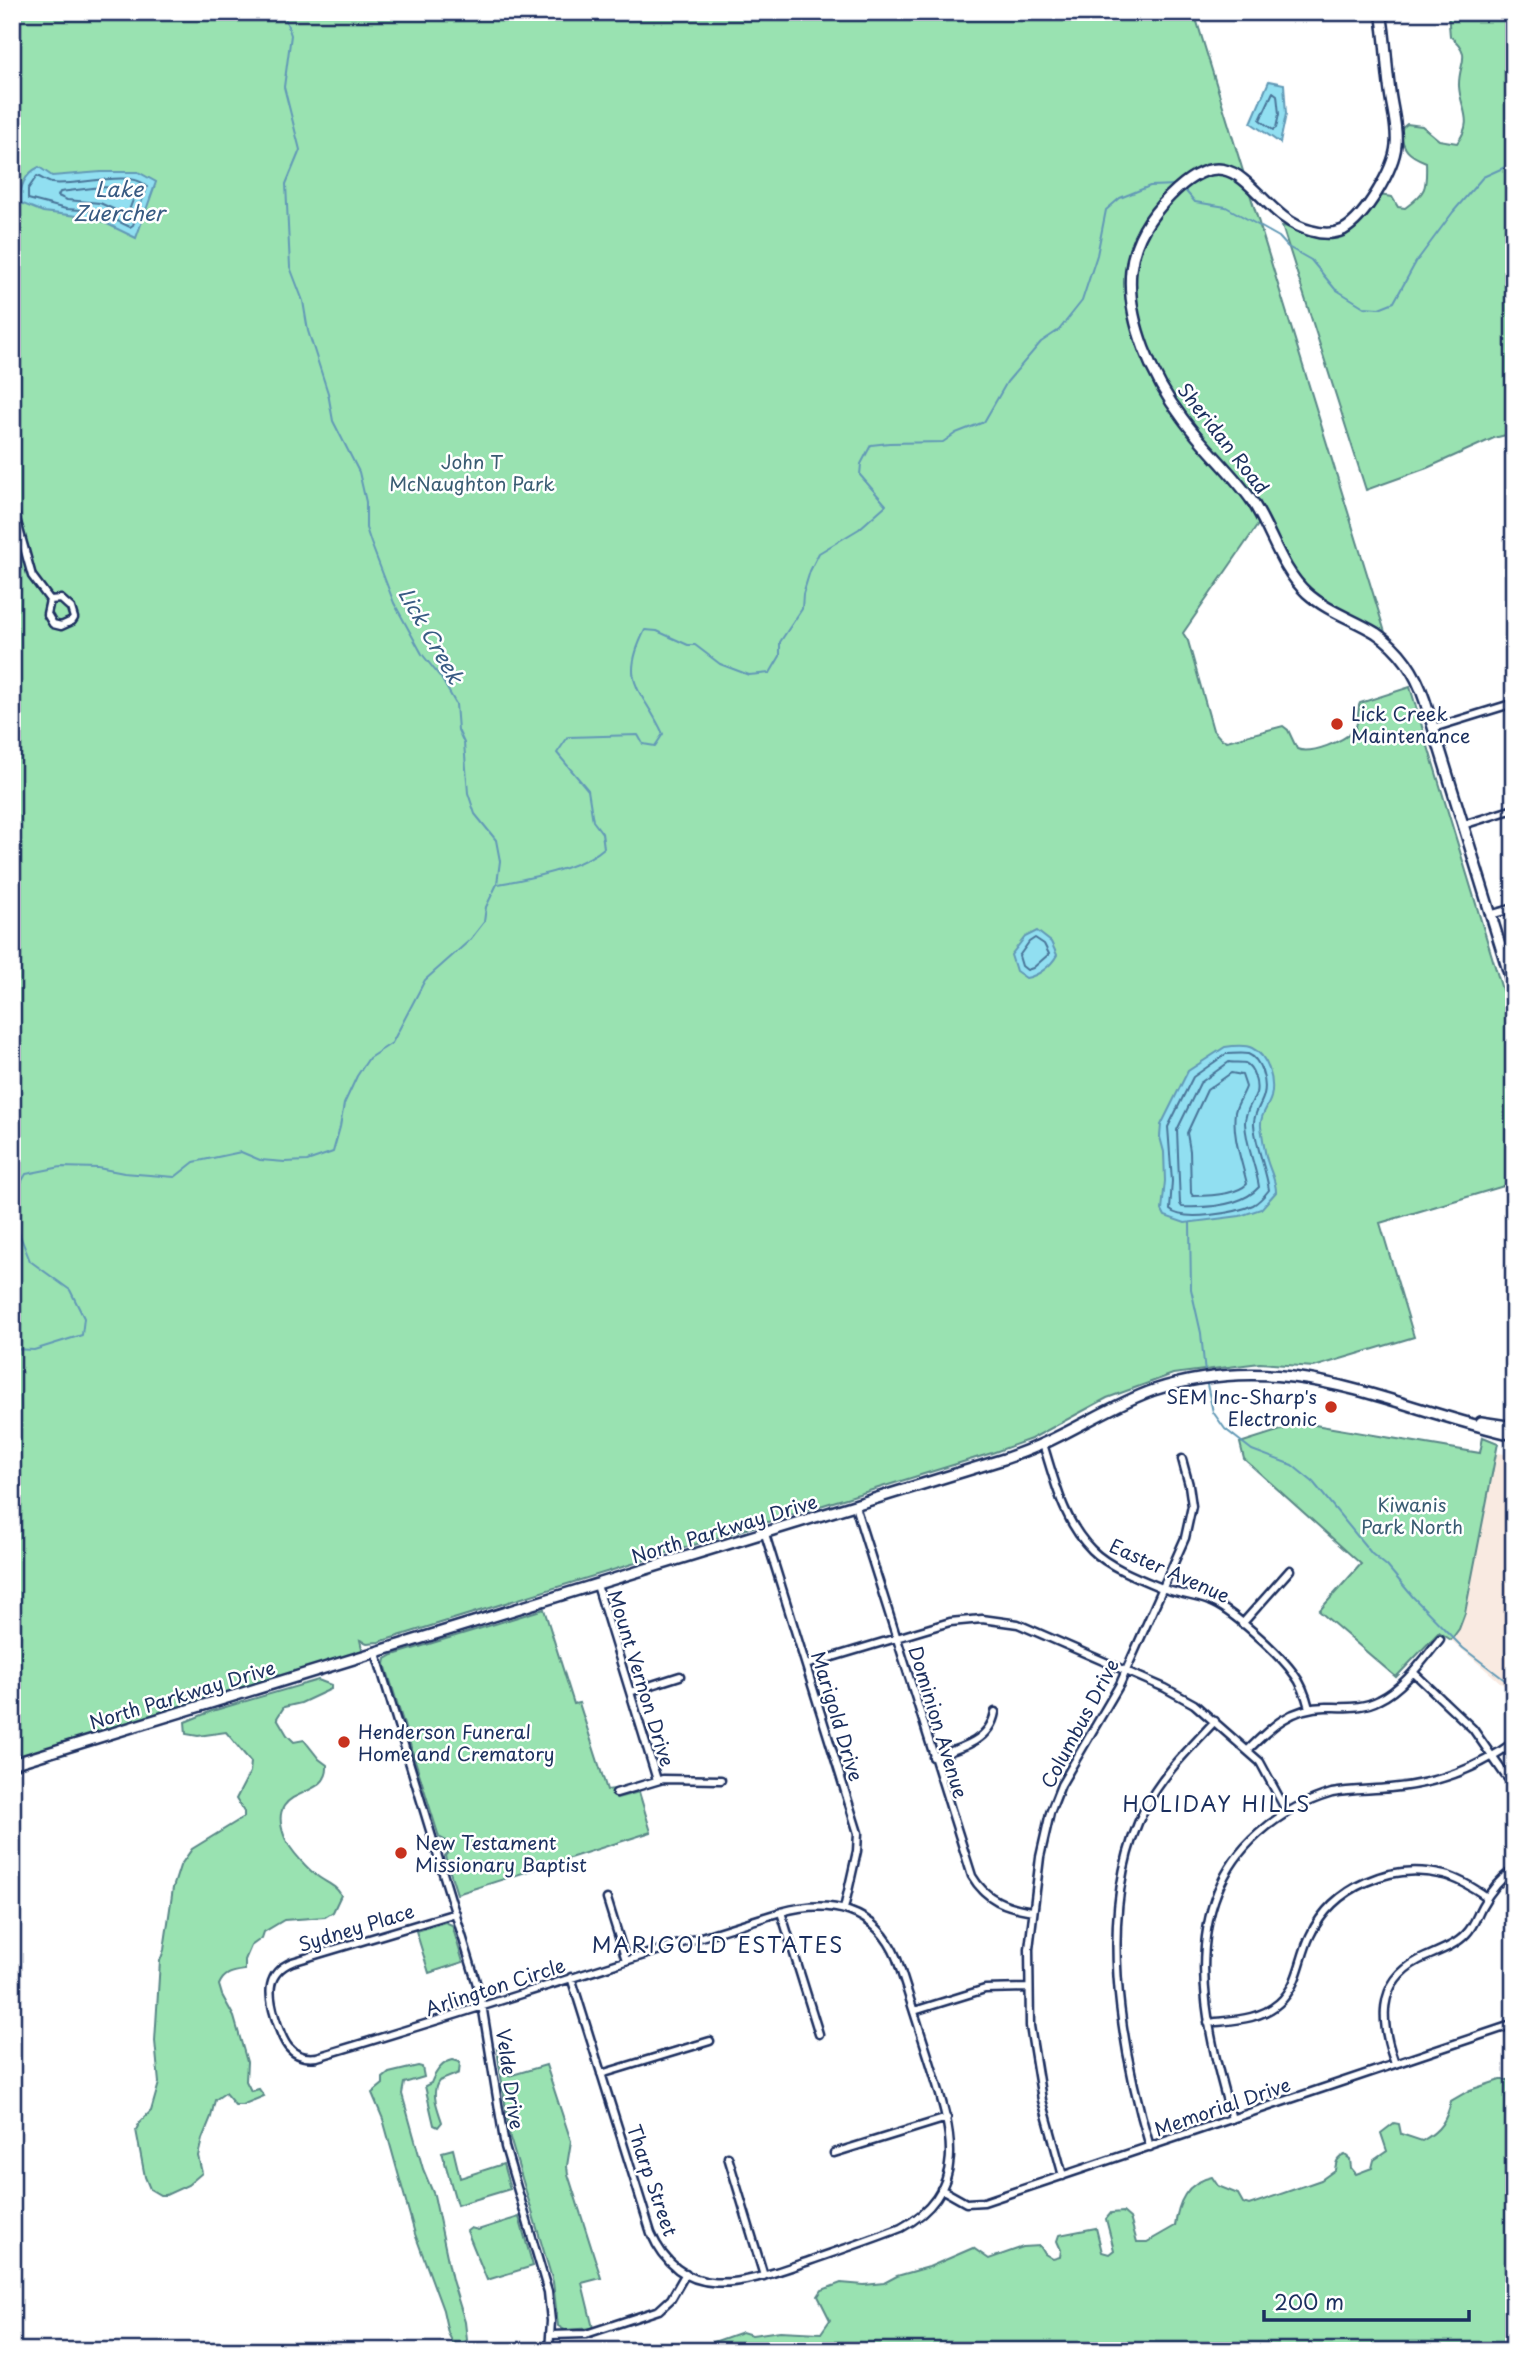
<svg xmlns="http://www.w3.org/2000/svg" width="1526" height="2363" viewBox="0 0 1526 2363" font-family="'Playpen Sans',sans-serif">
  <style>
    .built { fill: #f9eae1 }
    .green { fill: #99e2b1; stroke: #5a8888; stroke-width: 2 }
    .water { fill: #91dff1; stroke: #6299b6; stroke-width: 2 }
    .lines { fill: none; stroke-linecap: round; stroke-linejoin: round }
    .shore { stroke: #4a7599; stroke-width: 2 }
    .stream { stroke: #6299b6; stroke-width: 2 }
    .street-casing { stroke: #1b2f5e; stroke-width: 11 }
    .secondary-casing { stroke: #1b2f5e; stroke-width: 14 }
    .street { stroke: #fff; stroke-width: 6 }
    .secondary { stroke: #fff; stroke-width: 9 }
    .poi-dot { fill: #c8321e; stroke: #fff; stroke-width: 2.5 }
    .labels { text-anchor: middle; dominant-baseline: central; stroke-width: 5; stroke-linejoin: round; paint-order: stroke }
    .street-label { font-size: 19px; fill: #1b2f5e; stroke: #fff }
    .park-label { font-size: 19px; fill: #3a5c73; stroke: #fff }
    .poi-label { font-size: 19px; fill: #1b2f5e; stroke: #fff; text-anchor: start }
    .water-label { font-size: 21px; font-style: italic; fill: #385b83; stroke: #fff }
    .neighbourhood-label { font-size: 21px; letter-spacing: 2px; fill: #1b2f5e; stroke: #fff }
  </style>
  <rect width="100%" height="100%" fill="#fff"/>
  <filter id="ink" filterUnits="userSpaceOnUse"><feTurbulence type="fractalNoise" baseFrequency=".0143" numOctaves="2"/><feDisplacementMap in="SourceGraphic" scale="14" xChannelSelector="R" yChannelSelector="G"/><feConvolveMatrix kernelMatrix="1 2 1 2 8 2 1 2 1" color-interpolation-filters="sRGB"/></filter>
  <g filter="url(#ink)">
    <path class="built" d="M 1496,1453 L 1514,1455 L 1514,1694 L 1451,1640 L 1459,1629 L 1465,1613 Z"/>
    <path class="green" d="M 12,12 L 1194,12 L 1388,642 L 1308,594 L 1262,519 L 1183,633 L 1188,641 L 1213,730 L 1221,739 L 1227,741 L 1283,726 L 1288,730 L 1297,749 C 1311,755 1344,741 1354,730 C 1360,723 1356,711 1360,703 L 1410,687 L 1514,1029 L 1514,1183 L 1380,1223 L 1414,1337 L 1314,1367 L 1260,1363 L 1173,1374 L 1107,1398 L 1031,1439 L 992,1453 L 379,1642 L 367,1643 L 360,1640 L 364,1657 L 12,1764 Z
      M 1448,12 L 1514,12 L 1514,433 L 1494,438 L 1427,468 L 1366,490 L 1282,226 C 1292,227 1299,233 1308,236 C 1346,245 1361,223 1379,195 L 1392,197 L 1398,207 L 1405,208 C 1426,193 1427,188 1426,162 C 1408,155 1403,150 1400,130 L 1407,124 L 1422,126 L 1439,140 L 1457,143 C 1475,120 1460,109 1459,86 C 1458,62 1474,56 1450,36 Z
      M 1303,1423 L 1480,1453 L 1483,1437 L 1498,1443 L 1465,1613 L 1459,1629 L 1451,1640 L 1439,1632 L 1396,1677 L 1319,1611 L 1361,1564 L 1244,1459 L 1240,1443 Z
      M 544,1609 L 574,1704 L 579,1703 L 607,1790 L 614,1789 L 617,1798 L 639,1792 L 651,1832 L 457,1894 L 445,1856 L 449,1851 L 446,1841 L 439,1837 L 385,1664 L 386,1659 L 393,1655 Z
      M 318,1680 L 331,1685 L 331,1689 L 301,1703 L 284,1707 L 277,1718 L 287,1735 L 294,1742 L 304,1740 L 319,1759 L 327,1765 C 330,1803 263,1782 285,1838 C 290,1850 309,1871 320,1878 C 329,1884 336,1886 341,1895 L 333,1912 L 325,1917 L 284,1920 L 264,1932 L 262,1938 L 251,1946 L 245,1960 L 245,1970 C 232,1972 224,1973 219,1985 L 222,1995 L 234,2017 L 247,2062 L 246,2081 L 251,2091 L 259,2089 L 264,2096 L 242,2105 L 235,2105 L 225,2093 L 215,2100 L 211,2117 L 202,2139 L 198,2156 L 202,2173 L 188,2185 L 166,2195 L 160,2195 L 150,2189 L 145,2177 L 136,2130 L 140,2122 L 151,2111 L 159,2083 L 155,2041 L 160,1961 L 164,1950 L 173,1888 L 180,1866 L 192,1849 L 244,1817 L 244,1812 L 236,1799 L 250,1772 L 251,1762 L 226,1732 L 198,1736 L 186,1734 L 185,1722 L 212,1711 Z
      M 445,1922 L 452,1925 L 463,1962 L 429,1973 L 416,1931 Z
      M 505,2047 L 509,2076 L 546,2065 L 571,2141 L 567,2166 L 568,2174 L 601,2278 L 582,2283 L 593,2328 L 565,2330 L 558,2326 L 553,2282 L 510,2138 L 497,2049 Z
      M 453,2060 L 460,2062 L 459,2073 L 439,2081 C 430,2093 438,2109 442,2122 L 438,2127 L 434,2125 L 425,2086 L 431,2083 C 435,2073 442,2062 453,2060 Z
      M 418,2066 L 422,2067 L 424,2077 L 404,2083 L 402,2094 L 423,2169 L 434,2195 L 452,2280 L 465,2322 L 467,2340 L 460,2346 L 455,2347 L 448,2333 L 443,2310 L 415,2234 L 383,2119 L 372,2093 L 383,2084 L 383,2078 L 389,2073 Z
      M 1500,2080 L 1514,2080 L 1514,2351 L 688,2351 L 742,2332 L 752,2335 L 780,2331 L 821,2333 L 830,2320 L 818,2296 L 822,2290 L 841,2283 L 864,2285 L 884,2283 L 897,2276 L 929,2267 L 973,2248 L 989,2259 L 1023,2247 L 1040,2246 L 1045,2254 L 1053,2259 L 1060,2257 L 1061,2250 L 1057,2241 L 1059,2235 L 1096,2228 L 1102,2252 L 1109,2254 L 1114,2250 L 1106,2219 L 1111,2213 L 1123,2212 L 1130,2218 L 1137,2242 L 1147,2242 L 1175,2226 C 1178,2203 1186,2182 1212,2177 L 1218,2186 L 1238,2194 L 1243,2203 L 1249,2205 L 1321,2180 L 1335,2170 C 1336,2162 1337,2158 1345,2155 L 1350,2159 L 1351,2168 L 1356,2174 L 1372,2168 L 1374,2160 L 1387,2151 L 1381,2133 L 1394,2123 L 1399,2124 L 1401,2134 L 1422,2141 C 1440,2131 1447,2120 1451,2101 L 1470,2090 Z
      M 453,2149 L 460,2178 L 503,2164 L 510,2189 L 457,2205 L 442,2152 Z
      M 519,2217 L 533,2266 L 487,2280 L 467,2231 L 471,2228 L 478,2230 Z"/>
    <path class="water" d="M 1269,81 L 1284,84 L 1286,114 L 1280,143 L 1251,123 Z
      M 39,167 L 52,176 L 101,172 L 138,172 L 156,182 L 136,238 L 95,218 L 43,212 L 18,202 C 21,187 24,174 39,167 Z
      M 1037,931 L 1051,942 L 1057,955 C 1051,966 1038,976 1026,978 L 1016,971 L 1011,955 L 1025,937 Z
      M 1225,1047 C 1232,1046 1246,1045 1252,1048 C 1268,1056 1275,1080 1271,1097 C 1268,1108 1260,1114 1261,1127 C 1263,1138 1264,1150 1267,1160 C 1270,1171 1276,1180 1276,1192 L 1261,1209 L 1240,1216 L 1185,1223 L 1165,1216 L 1162,1210 L 1165,1181 L 1164,1152 L 1160,1137 L 1161,1125 L 1188,1071 Z"/>
    <g class="lines">
      <path class="shore" d="M 1273,92 L 1277,95 L 1279,114 L 1276,128 L 1273,130 L 1260,120 Z
        M 37,176 C 42,178 47,182 52,183 C 74,187 133,168 147,187 L 133,225 L 130,227 L 97,211 L 66,209 L 28,199 L 28,189 Z
        M 101,187 L 135,189 L 136,192 L 128,213 L 124,214 L 100,203 L 67,200 L 58,196 L 60,192 Z
        M 1035,938 L 1044,944 L 1049,954 L 1033,968 L 1027,970 L 1022,966 L 1019,956 L 1029,942 Z
        M 1226,1054 C 1232,1054 1243,1053 1248,1054 C 1261,1059 1267,1082 1264,1094 C 1262,1105 1253,1112 1254,1125 C 1256,1148 1266,1168 1269,1190 C 1265,1195 1259,1202 1253,1205 C 1236,1213 1183,1222 1170,1210 L 1172,1181 L 1168,1127 L 1193,1077 Z
        M 1229,1062 C 1233,1063 1241,1062 1245,1063 C 1254,1067 1258,1085 1256,1093 C 1252,1104 1245,1110 1245,1123 C 1246,1146 1256,1166 1259,1187 C 1242,1206 1207,1208 1182,1207 L 1180,1204 L 1177,1130 L 1200,1083 Z
        M 1231,1073 L 1242,1075 L 1246,1087 C 1243,1096 1237,1103 1235,1112 C 1232,1137 1242,1161 1247,1184 C 1236,1195 1209,1196 1193,1196 L 1191,1193 L 1190,1151 L 1187,1133 L 1207,1090 Z"/>
      <path class="stream" d="M 1184,189 L 1195,202 L 1226,207 L 1279,237 L 1288,247 L 1311,260 L 1335,289 L 1364,307 L 1379,308 L 1394,302 L 1416,262 L 1453,212 L 1483,177 L 1514,163
        M 498,884 C 527,879 582,868 604,848 L 602,833 L 593,821 L 588,790 L 557,753 L 568,737 L 638,735 L 643,744 L 655,746 L 663,734 C 642,688 618,684 645,630 L 657,631 L 688,645 L 695,645 L 720,664 L 749,675 L 770,673 L 780,656 L 780,642 L 802,609 L 803,594 L 810,571 L 819,553 L 859,529 L 886,505 L 860,475 L 861,464 L 871,445 L 889,443 L 943,442 L 956,433 L 984,422 L 1007,382 L 1041,342 L 1059,330 L 1082,301 L 1097,255 L 1106,210 L 1120,198 L 1150,186 L 1176,185
        M 1190,1223 L 1191,1289 L 1201,1333 L 1205,1374
        M 12,1349 L 34,1350 L 82,1335 L 84,1318 L 70,1290 L 30,1261 L 14,1220 L 13,1196 L 26,1174 L 61,1167 L 98,1168 L 124,1173 L 175,1177 L 194,1162 L 241,1152 L 260,1160 L 285,1162 L 307,1161 L 333,1152 L 340,1127 L 344,1104 L 357,1076 L 369,1058 L 392,1043 L 425,980 L 470,940 L 484,922 L 486,907 L 497,884 L 500,861 L 496,840 L 475,814 L 468,793 L 464,743 L 458,730 L 456,704 L 441,678 L 422,654 L 394,603 L 371,543 L 366,528 L 366,502 L 359,472 L 333,421 L 328,393 L 308,331 L 303,301 L 290,267 L 286,184 L 300,150 L 284,87 L 291,35 L 283,12
        M 1206,1380 L 1213,1412 L 1225,1429 L 1252,1450 L 1292,1465 L 1313,1482 L 1372,1554 L 1387,1566 L 1413,1597 L 1463,1648 L 1514,1687"/>
      <g class="street-casing">
        <path id="street" d="M 12,504 L 32,576 L 50,600 L 47,614 L 53,624 L 61,626 L 72,621 L 74,618 L 71,608 L 61,599 L 50,600
          M 1433,728 L 1514,703
          M 1463,825 L 1514,809
          M 1490,915 L 1514,908
          M 1043,1444 C 1055,1481 1063,1521 1092,1550 C 1109,1567 1140,1579 1162,1588 C 1177,1594 1194,1595 1209,1601 C 1231,1609 1280,1654 1294,1674 C 1302,1684 1306,1696 1309,1708
          M 855,1506 L 972,1876 C 986,1900 1006,1907 1033,1911
          M 765,1534 L 858,1833 L 857,1851 L 844,1909
          M 597,1585 L 657,1780
          M 1242,1624 L 1290,1570
          M 376,1653 L 481,1998 L 505,2147 L 548,2292 L 551,2321 L 549,2351
          M 806,1665 L 950,1622 L 982,1619 L 1018,1624 L 1165,1688 L 1194,1704 L 1260,1762 L 1287,1812
          M 1413,1672 L 1473,1729 L 1505,1775 L 1514,1785
          M 630,1692 L 680,1676
          M 1248,1750 C 1271,1727 1291,1707 1326,1707 C 1344,1707 1362,1709 1379,1700 C 1404,1688 1423,1660 1440,1639
          M 933,1757 C 958,1749 990,1742 995,1712
          M 616,1793 L 663,1779 L 721,1780
          M 436,1850 L 448,1846
          M 607,1899 L 626,1960
          M 781,1912 L 819,2034
          M 456,1913 L 292,1962 C 266,1973 268,1994 275,2017 C 282,2039 289,2061 317,2057 C 472,2011 626,1960 781,1912 C 830,1899 876,1908 897,1959 C 908,1993 919,2028 930,2062 C 949,2124 974,2189 901,2228 C 871,2240 840,2250 809,2261 C 752,2280 684,2309 651,2233 L 571,1977
          M 914,2011 L 985,1989 L 1028,1988
          M 1208,2023 C 1233,2020 1260,2020 1279,2003 C 1299,1985 1299,1959 1310,1936 C 1333,1886 1392,1862 1444,1875 C 1460,1879 1474,1888 1487,1897
          M 1395,2064 C 1381,2025 1375,1983 1419,1960 C 1435,1952 1454,1947 1466,1934 C 1474,1926 1477,1915 1482,1906 C 1490,1891 1500,1879 1514,1869
          M 601,2074 L 710,2041
          M 1232,2119 C 1205,2027 1176,1907 1258,1834 C 1279,1815 1305,1801 1332,1793 C 1351,1789 1371,1790 1390,1788 C 1436,1784 1477,1769 1514,1742
          M 1150,2147 C 1120,2045 1095,1906 1145,1808 C 1163,1774 1190,1748 1215,1721
          M 834,2153 L 947,2118
          M 728,2157 L 764,2276
          M 1063,2176 L 1042,2100 L 1030,2026 L 1029,1949 L 1040,1857 L 1050,1813 L 1061,1785 L 1120,1684 L 1185,1538 L 1192,1506 L 1189,1485 L 1182,1459
          M 941,2189 L 966,2203 L 984,2202 L 1514,2024
          M 551,2335 L 586,2334 L 659,2310 L 671,2299 L 686,2273"/>
      </g>
      <g class="secondary-casing">
        <path id="secondary" d="M 1381,12 C 1386,39 1386,65 1390,92 C 1392,109 1398,127 1396,145 C 1394,169 1365,218 1343,230 C 1334,234 1322,234 1312,231 C 1252,217 1241,124 1170,196 C 1150,216 1134,241 1131,270 C 1126,320 1153,380 1183,419 C 1204,448 1232,472 1252,501 C 1272,531 1280,568 1307,593 C 1327,611 1353,619 1376,633 C 1401,650 1416,673 1425,701 L 1514,990
          M 1481,1422 L 1514,1427
          M 12,1764 L 1004,1459 C 1024,1452 1044,1444 1063,1434 C 1093,1419 1122,1401 1154,1390 C 1290,1346 1386,1406 1514,1435"/>
      </g>
      <use href="#street" class="street"/>
      <use href="#secondary" class="secondary"/>
    </g>
  </g>
  <g class="poi-dot">
    <circle cx="1337" cy="724" r="7"/>
    <circle cx="1331" cy="1407" r="7"/>
    <circle cx="344" cy="1742" r="7"/>
    <circle cx="401" cy="1853" r="7"/>
  </g>
  <g class="labels">
    <g class="street-label">
      <text transform="translate(1224 438) rotate(52)">Sheridan Road</text>
      <text transform="translate(724 1528) rotate(-17)">North Parkway Drive</text>
      <text transform="translate(1170 1570) rotate(24)">Easter Avenue</text>
      <text transform="translate(642 1678) rotate(73)">Mount Vernon Drive</text>
      <text transform="translate(182 1694) rotate(-17)">North Parkway Drive</text>
      <text transform="translate(838 1716) rotate(73)">Marigold Drive</text>
      <text transform="translate(939 1722) rotate(73)">Dominion Avenue</text>
      <text transform="translate(1079 1723) rotate(-62)">Columbus Drive</text>
      <text transform="translate(356 1927) rotate(-17)">Sydney Place</text>
      <text transform="translate(495 1986) rotate(-18)">Arlington Circle</text>
      <text transform="translate(511 2079) rotate(82)">Velde Drive</text>
      <text transform="translate(1222 2106) rotate(-19)">Memorial Drive</text>
      <text transform="translate(653 2180) rotate(71)">Tharp Street</text>
    </g>
    <g class="park-label">
      <text x="472" y="461">John T<tspan x="472" dy="22">McNaughton Park</tspan></text>
      <text x="1412" y="1504">Kiwanis<tspan x="1412" dy="22">Park North</tspan></text>
    </g>
    <g class="poi-label">
      <text x="1351" y="713">Lick Creek<tspan x="1351" dy="22">Maintenance</tspan></text>
      <text x="1317" y="1396" text-anchor="end">SEM Inc-Sharp's<tspan x="1317" dy="22">Electronic</tspan></text>
      <text x="358" y="1731">Henderson Funeral<tspan x="358" dy="22">Home and Crematory</tspan></text>
      <text x="415" y="1842">New Testament<tspan x="415" dy="22">Missionary Baptist</tspan></text>
    </g>
    <g class="water-label">
      <text x="119" y="188">Lake<tspan x="119" dy="24">Zuercher</tspan></text>
      <text transform="translate(432 635) rotate(60)">Lick Creek</text>
    </g>
    <g class="neighbourhood-label">
      <text x="1217" y="1803">HOLIDAY HILLS</text>
      <text x="718" y="1944">MARIGOLD ESTATES</text>
    </g>
  </g>
  <rect width="1526" height="2363" fill="none" stroke="#fff" stroke-width="42"/>
  <rect x="21" y="21" width="1484" height="2321" fill="none" stroke="#1b2f5e" stroke-width="2.5" filter="url(#ink)"/>
  <path d="M1264 2310v10h205v-10" fill="none" stroke="#1b2f5e" stroke-width="3.5"/>
  <text x="1274" y="2310" font-size="21" fill="#1b2f5e" stroke="#ffffff" stroke-width="5" paint-order="stroke">200 m</text>
</svg>
